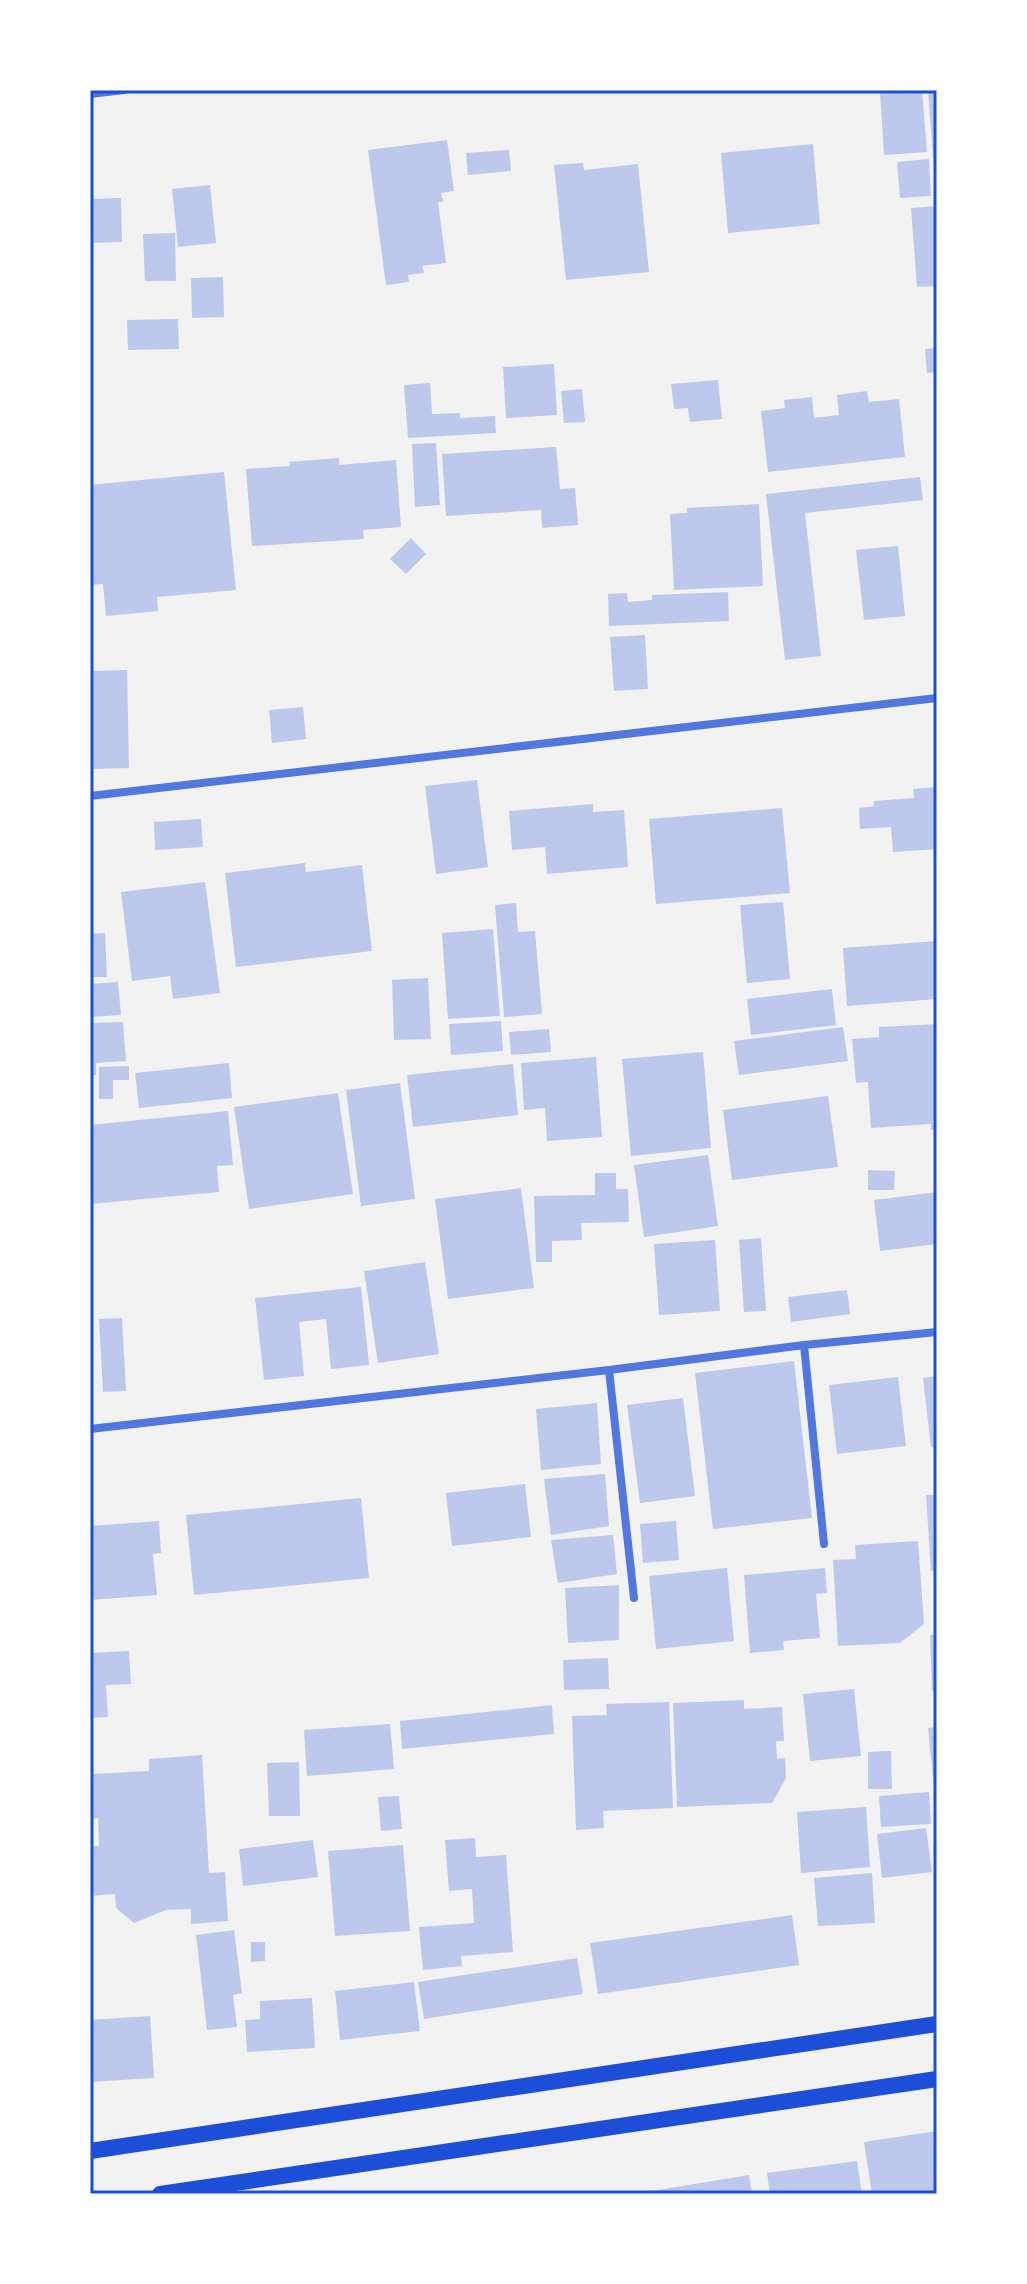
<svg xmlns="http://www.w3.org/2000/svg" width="1027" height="2284" viewBox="0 0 1027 2284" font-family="'PT Sans',sans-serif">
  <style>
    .building { fill: #bdc9ec }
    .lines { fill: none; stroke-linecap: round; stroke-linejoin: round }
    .minor { stroke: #5277de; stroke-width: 8 }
    .secondary { stroke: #1d4ed8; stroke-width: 16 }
    .neatline { fill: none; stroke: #1d4ed8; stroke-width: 3 }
  </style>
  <rect width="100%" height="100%" fill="#f2f2f2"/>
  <path class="building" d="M 922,90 L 927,152 L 884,155 L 880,91 Z
    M 928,90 L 937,90 L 937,158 L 933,158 Z
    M 447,140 L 454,191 L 441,193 L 443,202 L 438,202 L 446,263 L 422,266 L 424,273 L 408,275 L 409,282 L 386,285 L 368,150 Z
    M 813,144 L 820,224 L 728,233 L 721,153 Z
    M 509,150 L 511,171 L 468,175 L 466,153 Z
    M 929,159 L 931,196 L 900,198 L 897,162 Z
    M 583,163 L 584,170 L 638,164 L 649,272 L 566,280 L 554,165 Z
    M 210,185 L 216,243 L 178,247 L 172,189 Z
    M 121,198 L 122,242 L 90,243 L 90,199 Z
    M 937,206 L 937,286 L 917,287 L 911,208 Z
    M 175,233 L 176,281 L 145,281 L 143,234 Z
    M 223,277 L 224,317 L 192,318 L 191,278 Z
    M 178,319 L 179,349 L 128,350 L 127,320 Z
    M 937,348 L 937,372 L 927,373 L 925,349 Z
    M 554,364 L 557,415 L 506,418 L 503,367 Z
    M 718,380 L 722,419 L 690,422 L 688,408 L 674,409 L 671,384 Z
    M 430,383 L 432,414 L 460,413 L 460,418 L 495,416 L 496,433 L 408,438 L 404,385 Z
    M 582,389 L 585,422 L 564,423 L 561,391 Z
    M 867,391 L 869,402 L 899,399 L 905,457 L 768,472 L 761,411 L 785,408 L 784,400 L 812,397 L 814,418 L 839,415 L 837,395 Z
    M 436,443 L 440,505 L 415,507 L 412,444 Z
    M 556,447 L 560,489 L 575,488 L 578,525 L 542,528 L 541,510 L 446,516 L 442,454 Z
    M 339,458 L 339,465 L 396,460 L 401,527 L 363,530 L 364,539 L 252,546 L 246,469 L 290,466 L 289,462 Z
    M 224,472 L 236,590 L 157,597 L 158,611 L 106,616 L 103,584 L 90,585 L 90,485 Z
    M 920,477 L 923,500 L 805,513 L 821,656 L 785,660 L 766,494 Z
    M 759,504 L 763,586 L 674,590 L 670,514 L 687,513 L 687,508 Z
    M 411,538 L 426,554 L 406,574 L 390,559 Z
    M 898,546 L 905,616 L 864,620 L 856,550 Z
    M 728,592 L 729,621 L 609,626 L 608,594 L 627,593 L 628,602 L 652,600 L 652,595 Z
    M 645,635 L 648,689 L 614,691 L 610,637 Z
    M 127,670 L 129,768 L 90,769 L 90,671 Z
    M 303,707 L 306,739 L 272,743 L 269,710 Z
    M 477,780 L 488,867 L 436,874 L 425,786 Z
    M 937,787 L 937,849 L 893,852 L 891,827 L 860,829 L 859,808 L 874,806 L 874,801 L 914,798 L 913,789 Z
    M 593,804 L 593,812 L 624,810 L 628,867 L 547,874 L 545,847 L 512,850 L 509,811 Z
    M 782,808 L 790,893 L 656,904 L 649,819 Z
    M 201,819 L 203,847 L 155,850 L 154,822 Z
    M 305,863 L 306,872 L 362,865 L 372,951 L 236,967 L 225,873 Z
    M 205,882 L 220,993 L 173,999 L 170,976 L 132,981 L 121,892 Z
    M 783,902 L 790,979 L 747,983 L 740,905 Z
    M 516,903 L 518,932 L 535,931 L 542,1014 L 504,1017 L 495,905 Z
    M 493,929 L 500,1016 L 448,1019 L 442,933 Z
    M 105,933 L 107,977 L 90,977 L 90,934 Z
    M 937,941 L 937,999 L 847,1006 L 843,948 Z
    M 428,978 L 431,1039 L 394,1040 L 392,980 Z
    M 118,982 L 121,1015 L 90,1017 L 90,984 Z
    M 832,989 L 836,1025 L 751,1035 L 747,999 Z
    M 501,1021 L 503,1051 L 451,1055 L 449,1024 Z
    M 123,1022 L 126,1061 L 96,1063 L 96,1075 L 90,1076 L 90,1023 Z
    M 937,1024 L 937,1130 L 931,1130 L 931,1124 L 871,1128 L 868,1082 L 856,1083 L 852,1039 L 879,1037 L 879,1027 Z
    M 843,1027 L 848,1061 L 739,1075 L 734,1041 Z
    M 549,1029 L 551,1052 L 511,1055 L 509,1032 Z
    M 703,1052 L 711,1148 L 631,1156 L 622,1059 Z
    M 596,1057 L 602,1137 L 547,1141 L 545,1108 L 524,1110 L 521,1063 Z
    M 229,1063 L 232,1098 L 139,1108 L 135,1073 Z
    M 513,1064 L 518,1115 L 413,1127 L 407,1075 Z
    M 129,1066 L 129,1080 L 113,1080 L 113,1099 L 99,1099 L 99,1067 Z
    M 400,1083 L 415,1199 L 361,1206 L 346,1090 Z
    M 338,1093 L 353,1194 L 249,1209 L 234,1107 Z
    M 828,1096 L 838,1167 L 732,1180 L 723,1110 Z
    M 228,1111 L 233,1165 L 217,1166 L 219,1192 L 90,1204 L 90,1125 Z
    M 708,1155 L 718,1226 L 644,1237 L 634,1165 Z
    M 868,1170 L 895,1171 L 894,1190 L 868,1190 Z
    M 595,1173 L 616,1173 L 616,1189 L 628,1189 L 629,1222 L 581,1223 L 582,1240 L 552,1241 L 552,1262 L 536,1262 L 534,1196 L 595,1195 Z
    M 521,1188 L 534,1288 L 448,1299 L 435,1199 Z
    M 937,1192 L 937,1244 L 880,1251 L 874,1200 Z
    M 761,1238 L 766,1311 L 744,1312 L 739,1240 Z
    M 715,1240 L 720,1311 L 659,1315 L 654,1244 Z
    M 425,1262 L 439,1354 L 378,1363 L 364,1271 Z
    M 361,1287 L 369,1365 L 331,1369 L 326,1319 L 299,1322 L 304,1376 L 264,1380 L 255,1298 Z
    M 847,1290 L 850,1314 L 791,1322 L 788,1297 Z
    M 122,1318 L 126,1391 L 103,1392 L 99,1319 Z
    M 794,1361 L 812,1518 L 713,1529 L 695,1373 Z
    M 937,1376 L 937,1447 L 931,1447 L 923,1378 Z
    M 898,1377 L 906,1446 L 837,1454 L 829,1385 Z
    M 683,1398 L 695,1496 L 640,1503 L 627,1405 Z
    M 597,1403 L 601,1464 L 541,1470 L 536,1409 Z
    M 605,1474 L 609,1526 L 551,1535 L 544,1479 Z
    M 525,1484 L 531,1537 L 452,1546 L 446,1493 Z
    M 926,1495 L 937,1495 L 937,1571 L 931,1571 Z
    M 361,1498 L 369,1578 L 194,1595 L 186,1515 Z
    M 159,1521 L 161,1553 L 153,1554 L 157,1595 L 90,1600 L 90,1526 Z
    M 676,1521 L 679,1560 L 643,1563 L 640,1524 Z
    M 613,1535 L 617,1574 L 558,1583 L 551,1540 Z
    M 918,1541 L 924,1624 L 900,1643 L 838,1646 L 833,1560 L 856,1559 L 855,1545 Z
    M 727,1568 L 734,1641 L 656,1649 L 649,1576 Z
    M 825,1568 L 827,1593 L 816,1594 L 820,1638 L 783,1641 L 784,1650 L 750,1653 L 744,1575 Z
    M 619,1585 L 619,1640 L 568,1643 L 565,1588 Z
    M 930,1635 L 937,1635 L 937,1691 L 932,1691 Z
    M 129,1651 L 131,1684 L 106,1685 L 108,1717 L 90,1718 L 90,1653 Z
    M 608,1658 L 609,1689 L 564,1690 L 563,1660 Z
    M 854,1689 L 861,1756 L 810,1761 L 803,1694 Z
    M 744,1700 L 744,1709 L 782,1707 L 784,1741 L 776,1741 L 777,1759 L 785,1758 L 786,1778 L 772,1803 L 677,1807 L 673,1703 Z
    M 669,1702 L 673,1808 L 603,1811 L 604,1828 L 576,1830 L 572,1716 L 607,1715 L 606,1704 Z
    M 552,1705 L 554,1734 L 402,1749 L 400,1721 Z
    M 390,1724 L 394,1769 L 307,1776 L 304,1730 Z
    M 937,1727 L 937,1797 L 935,1797 L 928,1728 Z
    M 891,1751 L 892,1789 L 868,1789 L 868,1752 Z
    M 202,1755 L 209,1873 L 225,1872 L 228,1921 L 191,1924 L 191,1909 L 166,1910 L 134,1923 L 116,1908 L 115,1894 L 90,1896 L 90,1846 L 99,1846 L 98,1818 L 90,1819 L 90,1774 L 149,1771 L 149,1759 Z
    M 299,1762 L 300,1816 L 269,1816 L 267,1763 Z
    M 929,1792 L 931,1824 L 881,1827 L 879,1796 Z
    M 399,1796 L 402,1829 L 381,1831 L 378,1797 Z
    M 866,1807 L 870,1867 L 801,1873 L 797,1812 Z
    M 926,1828 L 932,1872 L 882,1878 L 877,1834 Z
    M 475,1838 L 476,1857 L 506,1855 L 513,1952 L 461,1956 L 462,1966 L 423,1970 L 419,1927 L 474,1923 L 472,1889 L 449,1891 L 445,1840 Z
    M 313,1840 L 318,1877 L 243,1886 L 239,1849 Z
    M 403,1845 L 410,1931 L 335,1936 L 328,1851 Z
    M 872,1873 L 875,1923 L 818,1926 L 814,1878 Z
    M 792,1915 L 799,1965 L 598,1994 L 590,1943 Z
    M 234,1930 L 242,1993 L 233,1995 L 237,2027 L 207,2030 L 196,1935 Z
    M 251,1942 L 265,1942 L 265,1961 L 251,1962 Z
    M 577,1958 L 583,1994 L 424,2019 L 418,1982 Z
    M 414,1982 L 420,2031 L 340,2040 L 335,1991 Z
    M 312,1998 L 315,2048 L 247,2052 L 245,2020 L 260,2019 L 260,2001 Z
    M 150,2016 L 154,2078 L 90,2082 L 90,2020 Z
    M 937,2131 L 937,2194 L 872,2194 L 864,2142 Z
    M 857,2161 L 862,2194 L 770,2194 L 767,2173 Z
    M 749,2175 L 752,2194 L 646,2194 L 646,2192 Z"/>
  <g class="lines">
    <path class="minor" d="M 90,94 L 124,90
      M 90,796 L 937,698
      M 804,1345 L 824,1544
      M 609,1370 L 634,1598
      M 90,1429 L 609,1370 L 804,1345 L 937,1332"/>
    <path class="secondary" d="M 90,2151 L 937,2024
      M 160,2194 L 937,2079"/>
  </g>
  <rect width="1027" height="2284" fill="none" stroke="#ffffff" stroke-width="184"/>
  <rect x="92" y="92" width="843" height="2100" class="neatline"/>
</svg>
